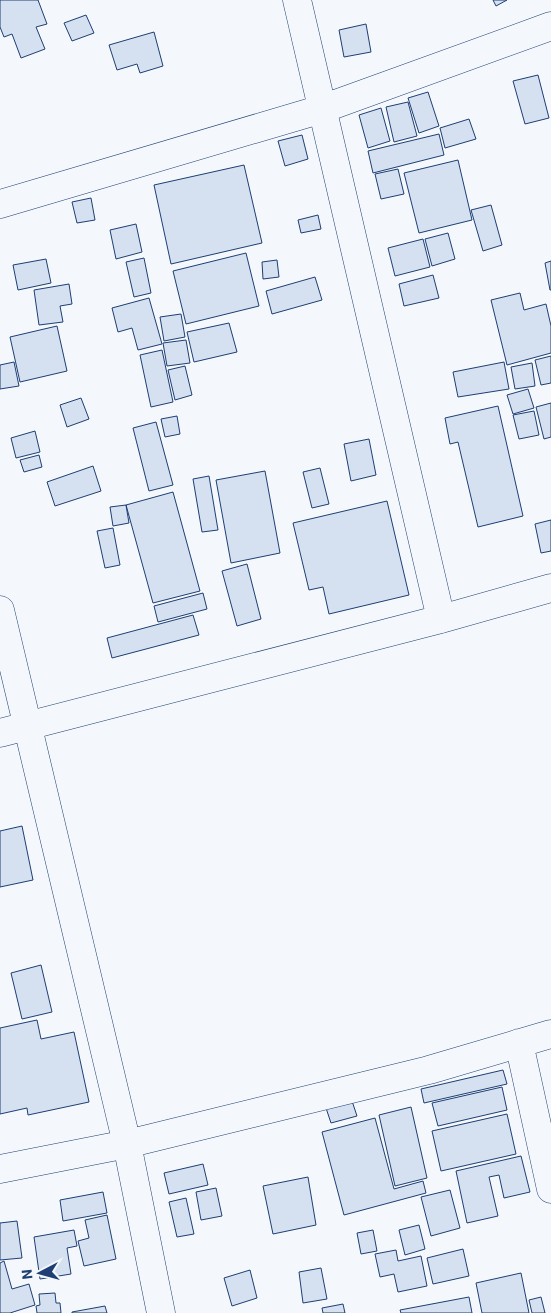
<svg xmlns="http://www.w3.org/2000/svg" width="551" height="1313" viewBox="0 0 551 1313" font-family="Roboto,sans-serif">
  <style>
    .building { fill: #d5e0f0; stroke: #1d3f73 }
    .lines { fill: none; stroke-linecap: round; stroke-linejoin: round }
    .minor-casing { stroke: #1d3f73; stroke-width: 29 }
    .minor { stroke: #f4f7fb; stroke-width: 28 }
  </style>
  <rect width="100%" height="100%" fill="#f4f7fb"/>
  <path class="building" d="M 0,0 L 38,0 L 47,24 L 36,27 L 45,49 L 21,58 L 12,34 L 4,37 L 0,27 Z
    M 493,0 L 507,0 L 496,6 Z
    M 86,15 L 94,33 L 72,41 L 64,23 Z
    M 366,24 L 371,52 L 344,57 L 339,30 Z
    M 154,32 L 163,66 L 140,73 L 137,64 L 117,70 L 109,45 Z
    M 538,75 L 549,118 L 525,124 L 513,81 Z
    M 428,92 L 439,126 L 419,133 L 408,98 Z
    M 408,102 L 417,136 L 394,142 L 386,107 Z
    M 381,108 L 390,141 L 368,148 L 359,115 Z
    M 469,119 L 476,139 L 445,148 L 440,128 Z
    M 439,134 L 444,155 L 373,173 L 368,151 Z
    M 302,135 L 308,159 L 285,166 L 278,141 Z
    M 458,160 L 472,220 L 419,233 L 404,173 Z
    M 244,165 L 262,243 L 171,264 L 154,185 Z
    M 398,169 L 404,194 L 381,199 L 375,174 Z
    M 91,198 L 95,220 L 77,223 L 72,202 Z
    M 491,205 L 502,245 L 483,251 L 471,210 Z
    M 318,215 L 321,229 L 301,233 L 298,220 Z
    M 136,224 L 142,252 L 116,259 L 110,230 Z
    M 448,233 L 455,259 L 432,266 L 425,239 Z
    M 423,239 L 430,267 L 395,276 L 388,248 Z
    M 246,253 L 259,306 L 186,324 L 173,271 Z
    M 144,258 L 151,293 L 134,297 L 126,262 Z
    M 46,259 L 51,283 L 18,290 L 13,265 Z
    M 277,260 L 279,277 L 263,279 L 262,262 Z
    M 551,261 L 551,290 L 550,290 L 545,263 Z
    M 433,275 L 439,298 L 404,306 L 399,284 Z
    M 315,277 L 322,300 L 272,314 L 266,291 Z
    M 69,284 L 72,304 L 60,306 L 63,322 L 39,325 L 34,290 Z
    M 520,293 L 524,310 L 546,304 L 551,326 L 551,353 L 507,365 L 491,300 Z
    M 149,298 L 162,344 L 138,350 L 132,328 L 118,332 L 112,308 Z
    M 181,314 L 185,337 L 164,341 L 160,317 Z
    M 229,323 L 237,352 L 194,362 L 187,332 Z
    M 57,326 L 67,371 L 20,382 L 10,337 Z
    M 186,340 L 190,363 L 167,366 L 163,343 Z
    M 162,350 L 173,402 L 151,407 L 140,355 Z
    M 551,356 L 551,383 L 541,385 L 535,360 Z
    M 14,362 L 19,386 L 0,389 L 0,365 Z
    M 504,362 L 509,389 L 458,397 L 453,372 Z
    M 532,363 L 535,386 L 515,389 L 511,367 Z
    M 185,366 L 192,395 L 175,400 L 168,370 Z
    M 528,389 L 534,408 L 513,414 L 507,395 Z
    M 81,398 L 89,419 L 67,427 L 60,405 Z
    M 551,403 L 551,437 L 544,439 L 536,407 Z
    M 498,406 L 523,516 L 478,527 L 458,442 L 450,444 L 445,418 Z
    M 534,411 L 539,435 L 519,439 L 513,415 Z
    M 177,416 L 180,434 L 165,437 L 161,419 Z
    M 156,422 L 173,485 L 149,491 L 133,428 Z
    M 35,431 L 40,452 L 16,458 L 11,438 Z
    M 369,439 L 376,475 L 351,481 L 344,444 Z
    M 39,455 L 42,467 L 24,472 L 20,460 Z
    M 93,466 L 101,491 L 55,506 L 47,482 Z
    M 320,468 L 329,504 L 312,508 L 303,472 Z
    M 265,471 L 280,553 L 231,563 L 216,480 Z
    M 209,476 L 218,530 L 202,532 L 193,479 Z
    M 173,492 L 200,591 L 153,603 L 126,505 Z
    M 387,501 L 409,595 L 329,614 L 323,587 L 309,590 L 293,523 Z
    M 126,505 L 129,523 L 113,526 L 110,507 Z
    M 551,520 L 551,551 L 541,553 L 535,524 Z
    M 113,528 L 120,565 L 105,568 L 97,531 Z
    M 247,564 L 261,619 L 237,626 L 222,571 Z
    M 203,593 L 207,609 L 158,622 L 154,606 Z
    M 193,615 L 199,635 L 112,658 L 107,638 Z
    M 22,826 L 33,880 L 0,887 L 0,831 Z
    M 41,965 L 52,1012 L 22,1019 L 11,973 Z
    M 37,1020 L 41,1039 L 74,1032 L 89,1102 L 28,1115 L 27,1108 L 0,1114 L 0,1028 Z
    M 503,1070 L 507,1084 L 424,1103 L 421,1089 Z
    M 502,1087 L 507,1110 L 438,1126 L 432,1103 Z
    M 352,1101 L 357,1116 L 331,1123 L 326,1108 Z
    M 411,1107 L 427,1178 L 395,1186 L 379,1115 Z
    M 507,1114 L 516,1154 L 441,1171 L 432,1131 Z
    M 375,1118 L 394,1189 L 423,1181 L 426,1193 L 344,1215 L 322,1132 Z
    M 521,1156 L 530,1192 L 504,1198 L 499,1175 L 489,1177 L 498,1216 L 467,1223 L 456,1171 Z
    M 203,1164 L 208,1185 L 169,1194 L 164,1173 Z
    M 308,1177 L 316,1225 L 273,1234 L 263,1186 Z
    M 216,1188 L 222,1216 L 201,1220 L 196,1192 Z
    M 450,1190 L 460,1228 L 431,1236 L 421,1197 Z
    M 103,1192 L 107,1213 L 63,1221 L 60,1200 Z
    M 186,1198 L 194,1234 L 177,1237 L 169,1202 Z
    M 107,1215 L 116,1259 L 84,1266 L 78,1241 L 89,1238 L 85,1220 Z
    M 17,1221 L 22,1258 L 0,1260 L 0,1223 Z
    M 419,1225 L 425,1249 L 405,1255 L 399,1230 Z
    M 74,1230 L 77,1246 L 67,1248 L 71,1274 L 40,1279 L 34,1237 Z
    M 373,1230 L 377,1251 L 361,1254 L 357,1233 Z
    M 463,1249 L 469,1276 L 433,1284 L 427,1258 Z
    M 396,1250 L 398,1261 L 421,1256 L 427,1286 L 398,1292 L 394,1274 L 380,1277 L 375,1254 Z
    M 4,1261 L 12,1289 L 29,1284 L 35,1305 L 10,1313 L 0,1313 L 0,1263 Z
    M 321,1268 L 327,1299 L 303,1303 L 299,1272 Z
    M 250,1270 L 257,1298 L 232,1306 L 224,1278 Z
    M 521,1273 L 529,1313 L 482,1313 L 476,1283 Z
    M 55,1293 L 56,1303 L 60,1303 L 61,1313 L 37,1313 L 36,1306 L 40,1305 L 39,1294 Z
    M 469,1297 L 472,1313 L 401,1313 L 400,1310 Z
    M 541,1297 L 545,1313 L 532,1313 L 529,1300 Z
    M 343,1304 L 345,1313 L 323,1313 L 322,1308 Z
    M 105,1306 L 107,1313 L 72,1313 L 72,1312 Z"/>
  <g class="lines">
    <g class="minor-casing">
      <path id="minor" d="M 297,0 L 441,619
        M 0,204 L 322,109 L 551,26
        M 0,610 L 127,1144 L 161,1313
        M 0,733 L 441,619 L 551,588
        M 519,1043 L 551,1189
        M 0,1169 L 127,1144 L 429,1070 L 551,1034"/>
    </g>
    <use href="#minor" class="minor"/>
  </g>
  <g transform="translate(40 1273) rotate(264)" stroke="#f4f7fb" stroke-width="4" paint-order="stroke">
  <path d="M0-4L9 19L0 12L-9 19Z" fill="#1d3f73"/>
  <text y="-8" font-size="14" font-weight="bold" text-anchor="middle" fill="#1d3f73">N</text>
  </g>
</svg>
